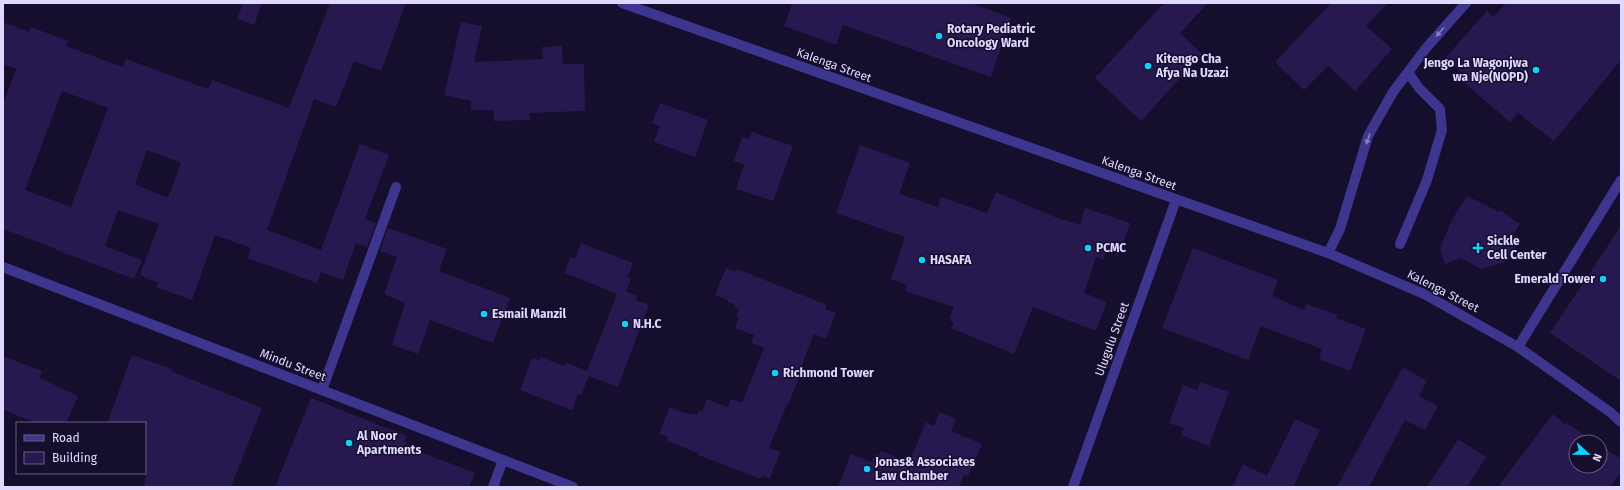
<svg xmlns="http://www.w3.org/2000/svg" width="1624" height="490" viewBox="0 0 1624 490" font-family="'Fira Sans',sans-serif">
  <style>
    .building { fill: #27194f; fill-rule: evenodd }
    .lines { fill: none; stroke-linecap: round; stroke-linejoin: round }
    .lane { stroke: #3e358f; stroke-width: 10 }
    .street { stroke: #3e358f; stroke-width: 10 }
    .oneway { fill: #877fc1 }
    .poi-dot { fill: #05d6ff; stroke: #150e2c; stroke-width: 1.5 }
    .labels { text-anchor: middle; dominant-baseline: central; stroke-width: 3; stroke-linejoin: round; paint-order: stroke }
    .poi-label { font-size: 12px; font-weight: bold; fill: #e0d9ff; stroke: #150e2c; text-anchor: start }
    .street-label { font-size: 12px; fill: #e0d9ff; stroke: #150e2c }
  </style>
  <rect width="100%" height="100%" fill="#150e2c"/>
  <path class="building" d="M 243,3 L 262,3 L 254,25 L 237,19 Z
    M 330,3 L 406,3 L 381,71 L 354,61 L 336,107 L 314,99 L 267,230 L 321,250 L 360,144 L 389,155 L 365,219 L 376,223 L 367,247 L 356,243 L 343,280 L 321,272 L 317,283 L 247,258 L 251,248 L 215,235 L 192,300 L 156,287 L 158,283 L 140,275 L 159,224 L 118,210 L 105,246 L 142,260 L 134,279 L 56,250 L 56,249 L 3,229 L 3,104 L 16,69 L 3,64 L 3,22 L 29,32 L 31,27 L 68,41 L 66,46 L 123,67 L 126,59 L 208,89 L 212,80 L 289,108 ZM 62,91 L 108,108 L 71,207 L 25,190 ZM 147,150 L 181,163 L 168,198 L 135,184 Z
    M 792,3 L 971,3 L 1011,18 L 991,77 L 843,25 L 836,45 L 784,26 Z
    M 1164,3 L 1208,3 L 1180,33 L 1202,54 L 1141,121 L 1095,78 Z
    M 1331,3 L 1388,3 L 1366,26 L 1392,49 L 1355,91 L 1328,66 L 1304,90 L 1275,62 Z
    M 1506,3 L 1621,3 L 1621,60 L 1554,141 L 1518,113 L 1510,122 L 1461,80 L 1465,75 L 1445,58 L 1487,11 L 1493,17 Z
    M 461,22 L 482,26 L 474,62 L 543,59 L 542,47 L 562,46 L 563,64 L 584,64 L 585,111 L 529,113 L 530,120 L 494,121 L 494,110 L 471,110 L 471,101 L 444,95 Z
    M 660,103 L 708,120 L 695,157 L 654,142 L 660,126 L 652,123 Z
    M 752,132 L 793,146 L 773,201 L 736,189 L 744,165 L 734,161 L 742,137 L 749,139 Z
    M 860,145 L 910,163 L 899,194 L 938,207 L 941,197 L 987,213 L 996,192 L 1055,217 L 1080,225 L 1085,208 L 1130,223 L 1122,247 L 1109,243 L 1103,260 L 1096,257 L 1084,293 L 1107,302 L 1096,331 L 1033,307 L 1014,354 L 951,328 L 954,322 L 951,321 L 950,317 L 954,307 L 905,291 L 907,285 L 891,279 L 905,237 L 836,213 Z
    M 1467,196 L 1499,212 L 1500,210 L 1520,224 L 1511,238 L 1518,243 L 1505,262 L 1481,269 L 1461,258 L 1445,264 L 1440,248 L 1453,218 Z
    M 1621,226 L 1621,381 L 1550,333 Z
    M 388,228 L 447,249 L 439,271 L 510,298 L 493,343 L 430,320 L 418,354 L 392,345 L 405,303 L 384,294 L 397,257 L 380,251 Z
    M 581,243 L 633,263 L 627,277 L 631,279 L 626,291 L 637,296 L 636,300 L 649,305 L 618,387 L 589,376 L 581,395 L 578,394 L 572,410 L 520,390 L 532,358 L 539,360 L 541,357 L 564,366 L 567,363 L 587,371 L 617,294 L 565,273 L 570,257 L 575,258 Z
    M 1193,248 L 1278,280 L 1272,296 L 1304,310 L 1307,304 L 1337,315 L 1336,318 L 1366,329 L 1350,371 L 1319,359 L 1322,349 L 1261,326 L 1248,360 L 1162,328 Z
    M 726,268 L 736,272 L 737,269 L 827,305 L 825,309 L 836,313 L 826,339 L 814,334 L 797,377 L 799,378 L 788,405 L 787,404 L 769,448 L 780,452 L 770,479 L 762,475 L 761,479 L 698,455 L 698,453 L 667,441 L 668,437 L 659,434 L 670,407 L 684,413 L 684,412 L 691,415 L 692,413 L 697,415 L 699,410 L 702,412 L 707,399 L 728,407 L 731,399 L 742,403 L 764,348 L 751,343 L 754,335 L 735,328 L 739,317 L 736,316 L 739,309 L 734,307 L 734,304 L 727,302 L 728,300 L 715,295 Z
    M 132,355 L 172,369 L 171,371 L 262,408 L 231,487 L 145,487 L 145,423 L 107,423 Z
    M 3,356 L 42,371 L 40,378 L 78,396 L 66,423 L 37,423 L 3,410 Z
    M 1403,367 L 1427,381 L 1419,396 L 1438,406 L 1425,430 L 1405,420 L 1369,487 L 1337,487 Z
    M 1200,382 L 1229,392 L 1209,446 L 1181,435 L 1184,428 L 1169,423 L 1183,385 L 1197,390 Z
    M 311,398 L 407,436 L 404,441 L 407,442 L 405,446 L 475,473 L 469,487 L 275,487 Z
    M 940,412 L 956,419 L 951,431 L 982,444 L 968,476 L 964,475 L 959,487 L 838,487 L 851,454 L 871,462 L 875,454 L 879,455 L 881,451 L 909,462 L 926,422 L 934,426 Z
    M 1553,414 L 1566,425 L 1567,423 L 1595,442 L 1576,442 L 1576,466 L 1600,466 L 1600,445 L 1621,459 L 1621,472 L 1610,487 L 1498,487 Z
    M 1295,419 L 1320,430 L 1293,487 L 1232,487 L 1243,464 L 1267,476 Z
    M 1458,439 L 1486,457 L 1467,487 L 1427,487 Z"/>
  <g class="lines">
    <path class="lane" d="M 1400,244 L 1427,180 L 1442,130 L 1440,109 L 1419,88 L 1408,72
      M 1328,253 L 1340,229 L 1368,136 L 1393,92 L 1427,47 L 1466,3
      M 322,390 L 396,187
      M 493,487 L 503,460"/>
    <path class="street" d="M 622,3 L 1328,253 L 1424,294 L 1518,347 L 1610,412 L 1621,422
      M 3,267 L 573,487
      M 1518,347 L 1621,180
      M 1073,487 L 1176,200"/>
  </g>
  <defs><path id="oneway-solid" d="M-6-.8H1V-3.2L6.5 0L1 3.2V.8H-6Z"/></defs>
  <g class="oneway">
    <use href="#oneway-solid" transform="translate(1440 32) rotate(131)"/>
    <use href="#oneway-solid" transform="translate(1368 139) rotate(110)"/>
  </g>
  <g class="poi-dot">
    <circle cx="939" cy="36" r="4"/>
    <circle cx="1148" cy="66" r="4"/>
    <circle cx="1536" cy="70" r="4"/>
    <circle cx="1088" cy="248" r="4"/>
    <path d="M1476 242h4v4h4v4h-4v4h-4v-4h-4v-4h4z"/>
    <circle cx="922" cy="260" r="4"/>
    <circle cx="1603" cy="279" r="4"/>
    <circle cx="484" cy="314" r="4"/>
    <circle cx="625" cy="324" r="4"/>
    <circle cx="775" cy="373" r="4"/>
    <circle cx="349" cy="443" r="4"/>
    <circle cx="867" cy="469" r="4"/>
  </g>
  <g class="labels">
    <g class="poi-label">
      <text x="947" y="29">Rotary Pediatric<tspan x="947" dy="14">Oncology Ward</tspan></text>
      <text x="1156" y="59">Kitengo Cha<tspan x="1156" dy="14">Afya Na Uzazi</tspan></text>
      <text x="1528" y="63" text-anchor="end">Jengo La Wagonjwa<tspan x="1528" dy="14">wa Nje(NOPD)</tspan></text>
      <text x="1487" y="241">Sickle<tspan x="1487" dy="14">Cell Center</tspan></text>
      <text x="1096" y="248">PCMC</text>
      <text x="930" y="260">HASAFA</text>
      <text x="1595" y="279" text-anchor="end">Emerald Tower</text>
      <text x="492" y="314">Esmail Manzil</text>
      <text x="633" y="324">N.H.C</text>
      <text x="783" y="373">Richmond Tower</text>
      <text x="357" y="436">Al Noor<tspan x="357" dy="14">Apartments</tspan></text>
      <text x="875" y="462">Jonas&amp; Associates<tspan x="875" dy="14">Law Chamber</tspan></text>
    </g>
    <g class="street-label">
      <text transform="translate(834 65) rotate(20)">Kalenga Street</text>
      <text transform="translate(1139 173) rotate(20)">Kalenga Street</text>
      <text transform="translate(1443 291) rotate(27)">Kalenga Street</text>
      <text transform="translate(1112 339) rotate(-70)">Ulugulu Street</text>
      <text transform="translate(293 365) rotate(21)">Mindu Street</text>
    </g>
  </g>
  <rect width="1624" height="490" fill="none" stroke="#e0d9ff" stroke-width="8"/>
  <rect x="16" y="422" width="130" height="52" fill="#150e2c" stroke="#665f80"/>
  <rect x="24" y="435" width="20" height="6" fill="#3e358f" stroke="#665f80"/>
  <text x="52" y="442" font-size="12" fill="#e0d9ff">Road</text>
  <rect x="24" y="452" width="20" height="12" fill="#27194f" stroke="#665f80"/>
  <text x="52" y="462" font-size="12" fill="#e0d9ff">Building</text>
  <g transform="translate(1588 454) rotate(112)"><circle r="19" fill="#150e2c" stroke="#665f80"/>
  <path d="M0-3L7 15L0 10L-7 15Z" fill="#05d6ff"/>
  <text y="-6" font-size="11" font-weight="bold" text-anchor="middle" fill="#e0d9ff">N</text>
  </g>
</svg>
